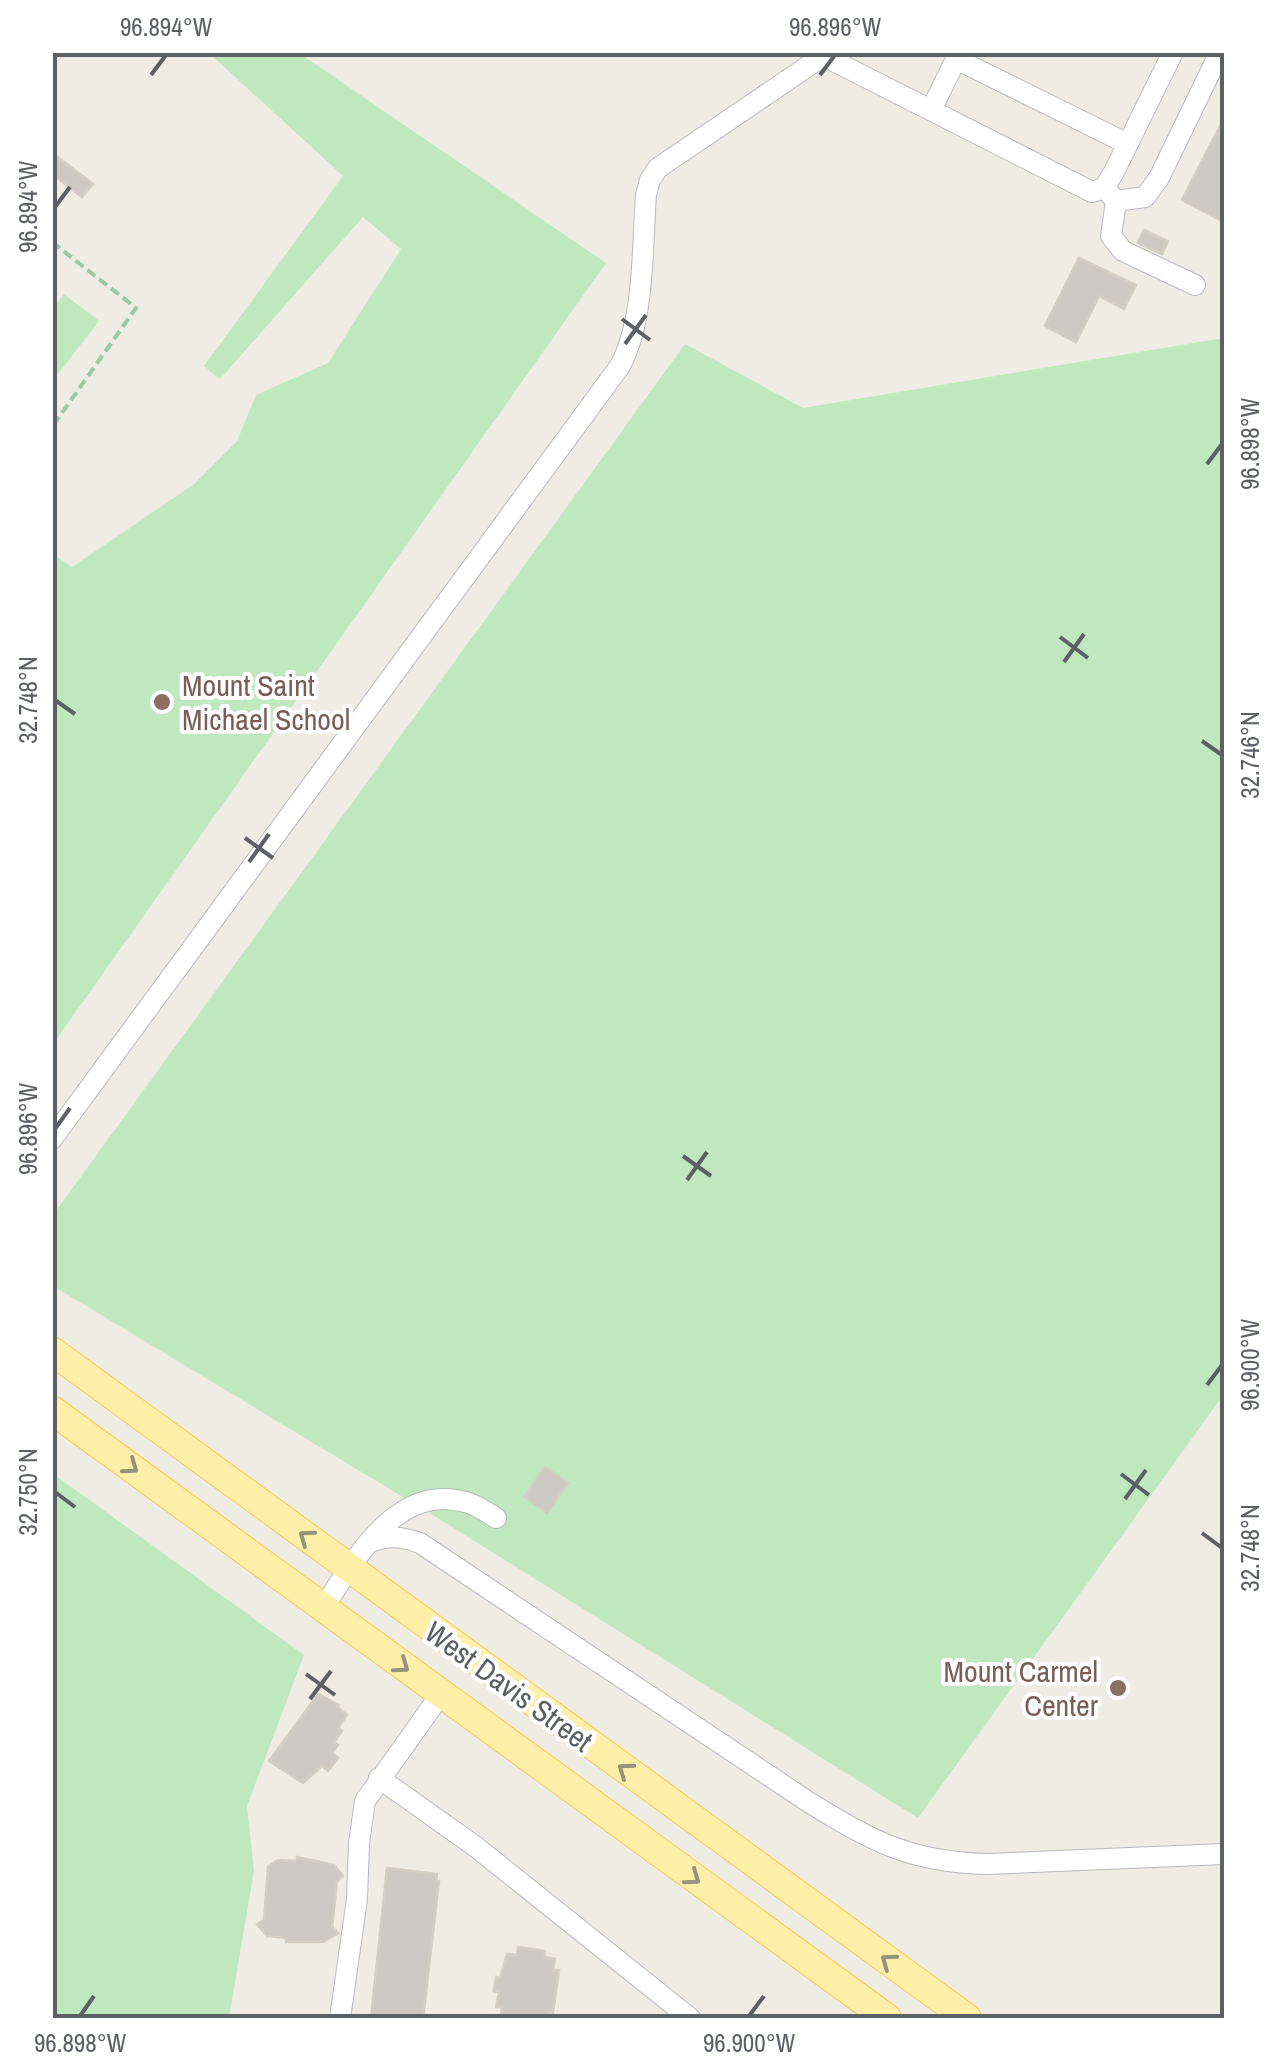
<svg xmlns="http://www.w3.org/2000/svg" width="1277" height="2071" viewBox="0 0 1277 2071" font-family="'Archivo Narrow',sans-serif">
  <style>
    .green { fill: #c0e8bf }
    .building { fill: #ccc9c3; stroke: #d4cec2; stroke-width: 2.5 }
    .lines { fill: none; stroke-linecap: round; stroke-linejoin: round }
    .minor-casing { stroke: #b6babf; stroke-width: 22 }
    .major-casing { stroke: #fac752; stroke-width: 30 }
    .path { stroke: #97caa5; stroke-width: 4; stroke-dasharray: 10 5; stroke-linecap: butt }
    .minor { stroke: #fff; stroke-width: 20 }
    .major { stroke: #ffefa9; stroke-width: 28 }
    .oneway { stroke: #95927d }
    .ticks { fill: none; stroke: #5c6065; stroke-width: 4 }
    .education-dot { fill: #8d6e63; stroke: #fff; stroke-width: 4 }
    .labels { text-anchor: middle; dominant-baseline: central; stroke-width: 8; stroke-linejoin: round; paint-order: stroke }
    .education-label { font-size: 30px; fill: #785e54; stroke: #fff; text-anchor: start }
    .street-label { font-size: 30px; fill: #5c6065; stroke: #fff }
    .neatline { fill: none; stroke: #5c6065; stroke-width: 4 }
    .ticks-label { font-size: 25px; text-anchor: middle; fill: #5c6065 }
  </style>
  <rect width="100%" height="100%" fill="#efece4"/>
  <path class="green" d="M 209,53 L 299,53 L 606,263 L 53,1044 L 53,554 L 72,567 L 193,485 L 237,441 L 256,395 L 328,363 L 401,249 L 363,217 L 220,379 L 204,366 L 343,176 Z
    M 64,294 L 99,321 L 54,379 L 53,309 Z
    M 1224,338 L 1224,1394 L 918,1818 L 428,1512 L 53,1286 L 53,1215 L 685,344 L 803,408 Z
    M 52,1473 L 304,1655 L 247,1806 L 254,1871 L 229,2018 L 53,2018 Z"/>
  <path class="building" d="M 1224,118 L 1224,222 L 1182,200 Z
    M 52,153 L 93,184 L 82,197 L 52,174 Z
    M 1144,230 L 1168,241 L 1162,254 L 1138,243 Z
    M 1079,258 L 1136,285 L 1124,309 L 1099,296 L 1076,342 L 1045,326 Z
    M 545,1467 L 568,1483 L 547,1513 L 524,1497 Z
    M 318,1694 L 339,1705 L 337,1707 L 347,1715 L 338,1728 L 342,1731 L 334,1742 L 338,1745 L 332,1753 L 338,1758 L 328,1771 L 322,1766 L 303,1783 L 269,1761 Z
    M 297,1857 L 334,1865 L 343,1876 L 337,1881 L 332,1927 L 338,1933 L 323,1942 L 286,1942 L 286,1938 L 267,1936 L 257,1924 L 264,1920 L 268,1867 L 278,1860 L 297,1861 Z
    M 387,1868 L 437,1874 L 436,1881 L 439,1881 L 423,2018 L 371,2018 Z
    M 518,1947 L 545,1951 L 544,1957 L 555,1959 L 553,1970 L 559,1970 L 557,1984 L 553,2013 L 549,2012 L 548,2018 L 501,2017 L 502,2007 L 496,2007 L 499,1992 L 494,1991 L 496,1977 L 500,1978 L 507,1954 L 517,1955 Z"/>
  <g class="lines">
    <g class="minor-casing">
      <path id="minor" d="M 824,56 L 1092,192 L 1104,188 L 1114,172 L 1173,52
        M 931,110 L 956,59 L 1128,144
        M 1109,193 L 1116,201 L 1111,236 L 1123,251 L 1195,285
        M 1116,201 L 1145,197 L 1159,178 L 1220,52
        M 52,1139 L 620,366 C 645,319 642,248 646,195 L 650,180 L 658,168 L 829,52
        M 368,1543 C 388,1535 400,1536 420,1543 L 810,1803 C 874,1842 910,1862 987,1864 L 1224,1854
        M 323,1608 C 356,1559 397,1480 469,1503 C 478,1506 488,1513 496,1518
        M 379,1778 L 476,1847 L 690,2018
        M 340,2018 L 357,1899 L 359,1843 L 365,1801 L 441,1694"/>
    </g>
    <g class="major-casing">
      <path id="major" d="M 52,1351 L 967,2018
        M 52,1410 L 887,2018"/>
    </g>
    <path class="path" d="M 52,242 L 136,308 L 52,427"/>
    <use href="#minor" class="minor"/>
    <use href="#major" class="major"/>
  </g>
  <defs><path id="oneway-chevron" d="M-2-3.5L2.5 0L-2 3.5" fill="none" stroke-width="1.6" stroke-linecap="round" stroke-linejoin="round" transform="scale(2.5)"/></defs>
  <g class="oneway">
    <use href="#oneway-chevron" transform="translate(131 1467) rotate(36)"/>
    <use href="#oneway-chevron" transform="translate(306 1537) rotate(-144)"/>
    <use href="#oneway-chevron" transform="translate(402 1666) rotate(36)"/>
    <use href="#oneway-chevron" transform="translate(625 1770) rotate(-144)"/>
    <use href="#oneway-chevron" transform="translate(693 1878) rotate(36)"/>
    <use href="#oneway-chevron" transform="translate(888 1961) rotate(-144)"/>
  </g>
  <path class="ticks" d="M 151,75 L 166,55M 820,75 L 835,55M 55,207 L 70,187M 622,319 L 650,340M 625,344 L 646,315M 1207,464 L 1222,444M 1060,637 L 1088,658M 1064,662 L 1084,634M 55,700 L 75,714M 1202,741 L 1222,755M 245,838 L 273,858M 249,862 L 269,834M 55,1129 L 70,1108M 683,1156 L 711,1176M 687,1180 L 707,1152M 1207,1385 L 1222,1365M 1121,1474 L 1149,1495M 55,1492 L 75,1507M 1125,1499 L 1146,1470M 1202,1533 L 1222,1548M 306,1674 L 335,1695M 310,1699 L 331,1671M 80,2016 L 94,1996M 749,2016 L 764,1996"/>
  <g class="education-dot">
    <circle cx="162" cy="702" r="10"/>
    <circle cx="1118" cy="1688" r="10"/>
  </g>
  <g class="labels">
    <g class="education-label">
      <text x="182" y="685">Mount Saint<tspan x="182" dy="34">Michael School</tspan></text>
      <text x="1098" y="1671" text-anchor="end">Mount Carmel<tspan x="1098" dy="34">Center</tspan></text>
    </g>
    <g class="street-label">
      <text transform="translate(509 1686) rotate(36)">West Davis Street</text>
    </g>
  </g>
  <rect width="1277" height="2071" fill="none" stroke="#ffffff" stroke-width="110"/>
  <rect x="55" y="55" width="1167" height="1961" class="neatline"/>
  <g class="ticks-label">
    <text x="166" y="36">96.894°W</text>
    <text x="835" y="36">96.896°W</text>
    <text transform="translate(28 207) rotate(-90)" y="9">96.894°W</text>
    <text transform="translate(1250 444) rotate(-90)" y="9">96.898°W</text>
    <text transform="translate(28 700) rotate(-90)" y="9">32.748°N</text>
    <text transform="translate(1250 755) rotate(-90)" y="9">32.746°N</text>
    <text transform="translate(28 1129) rotate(-90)" y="9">96.896°W</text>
    <text transform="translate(1250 1365) rotate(-90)" y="9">96.900°W</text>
    <text transform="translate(28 1492) rotate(-90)" y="9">32.750°N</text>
    <text transform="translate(1250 1548) rotate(-90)" y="9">32.748°N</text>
    <text x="80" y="2052">96.898°W</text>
    <text x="749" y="2052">96.900°W</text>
  </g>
</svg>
